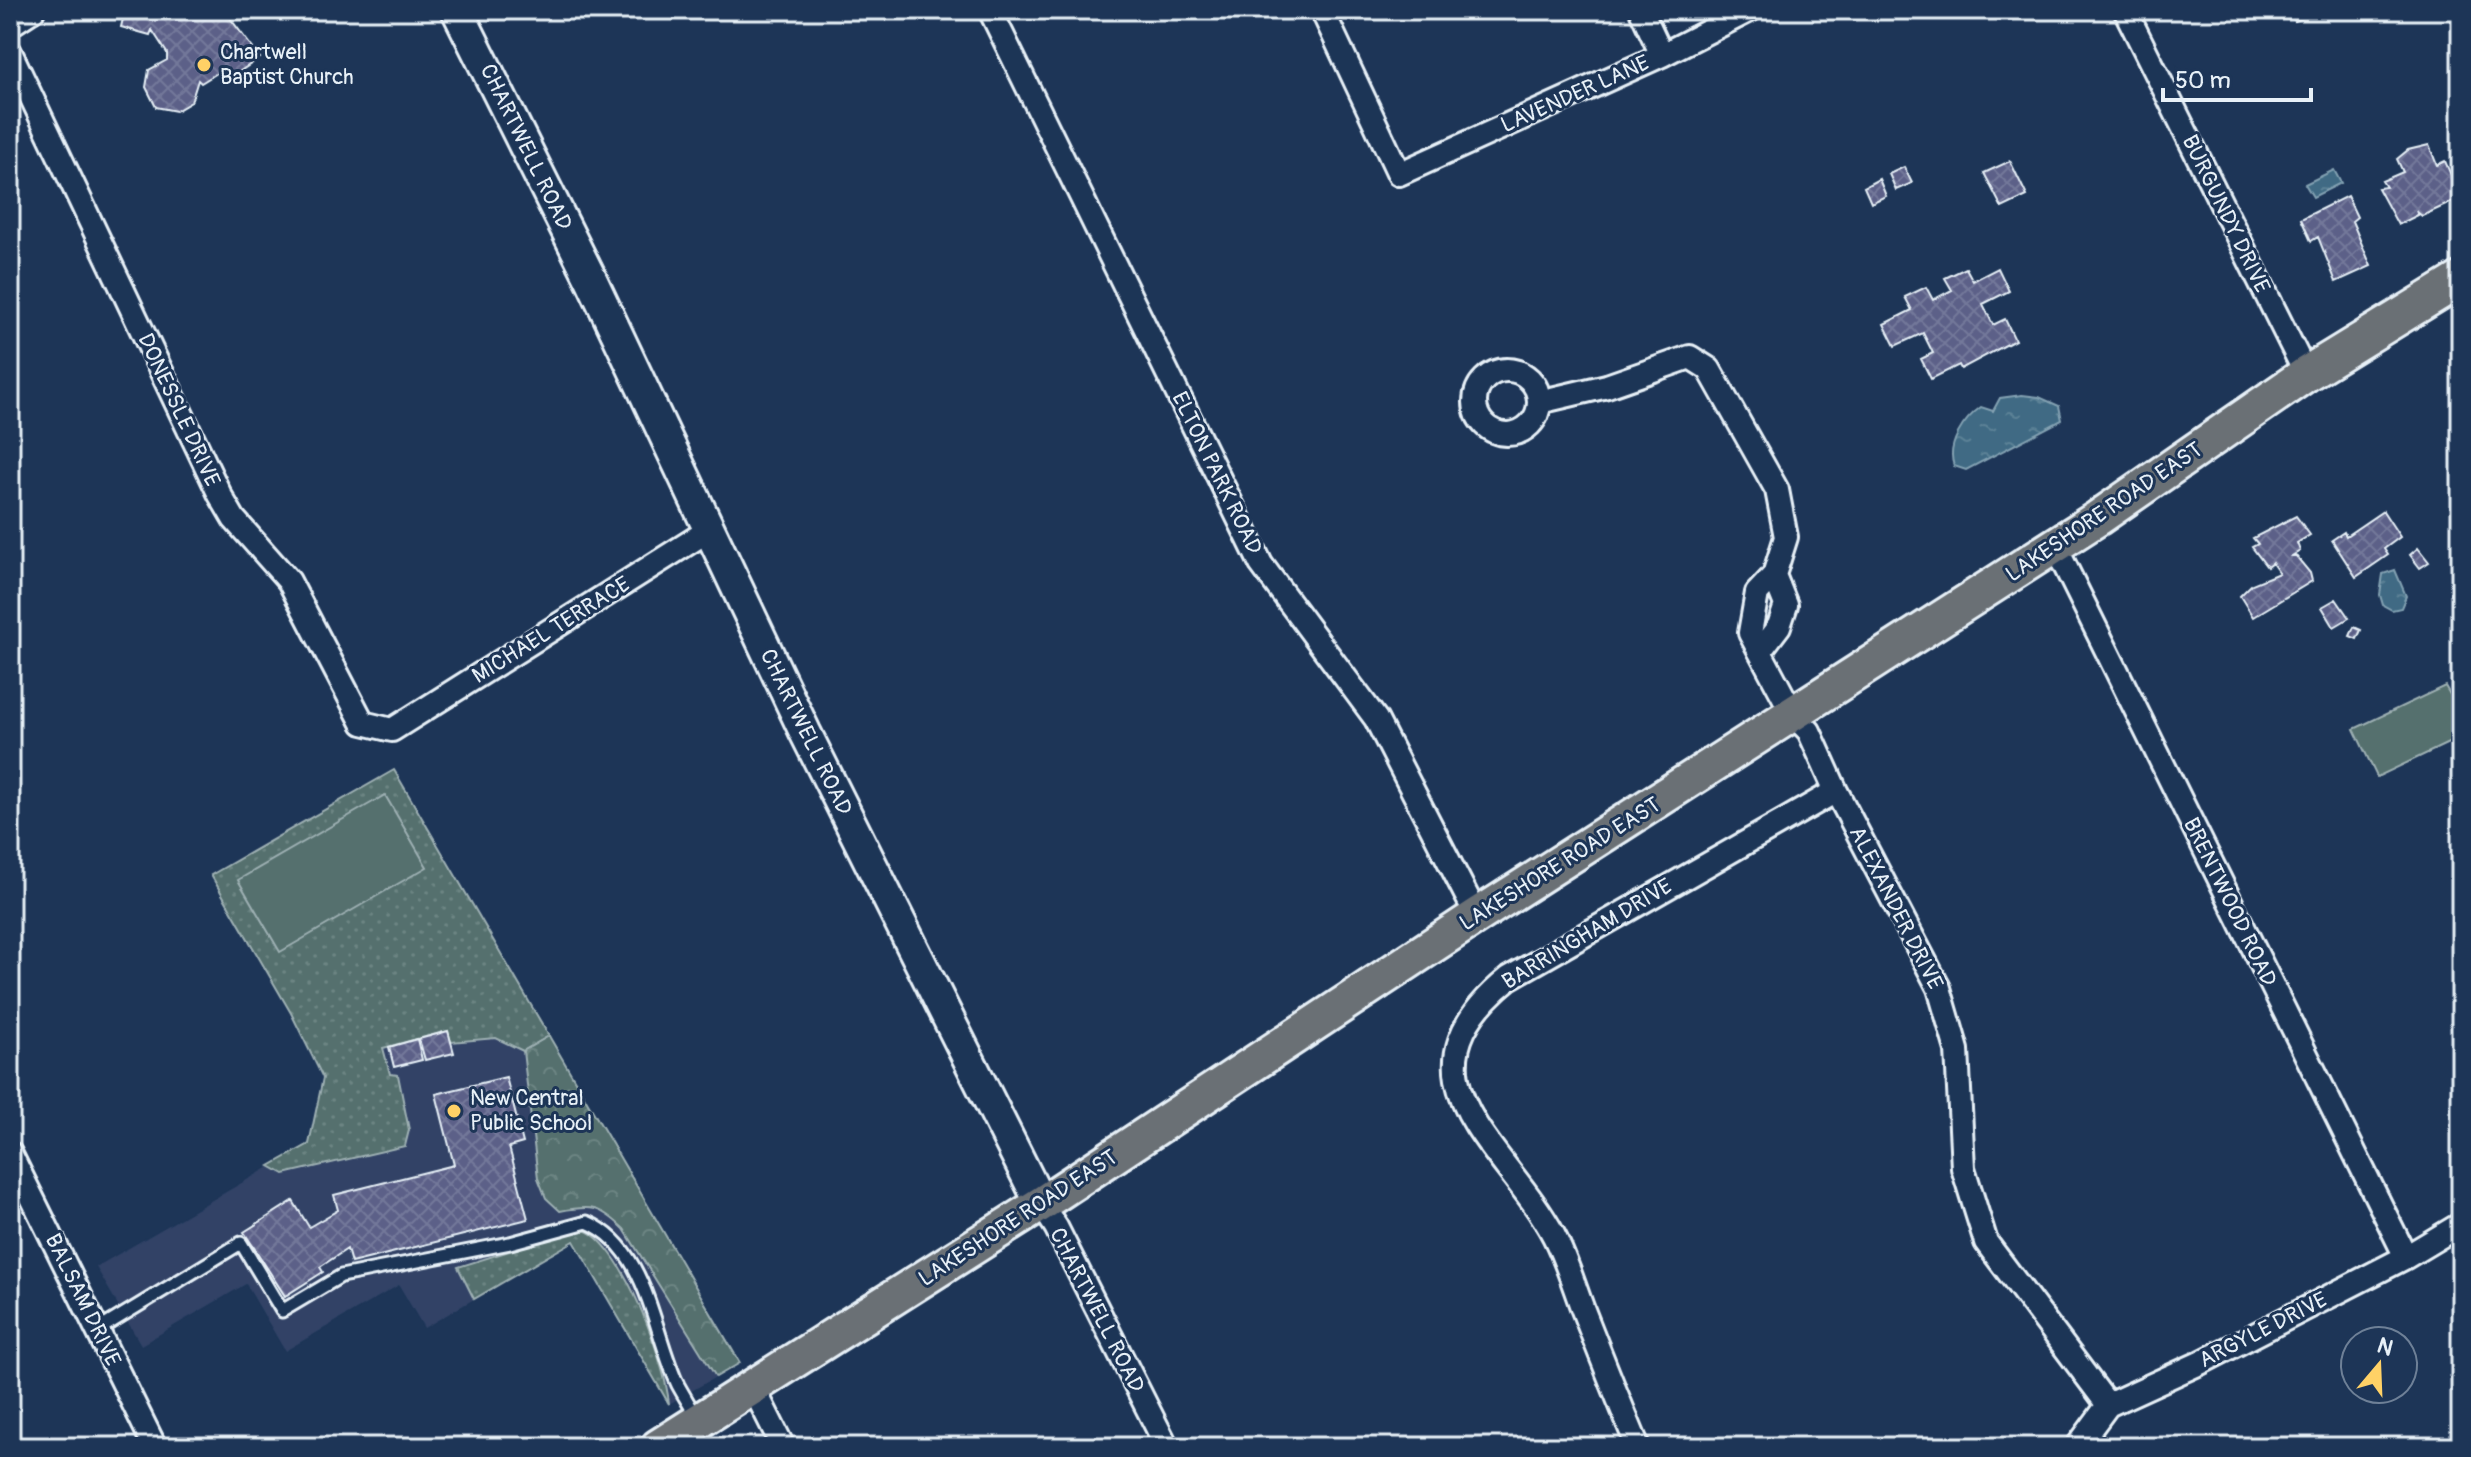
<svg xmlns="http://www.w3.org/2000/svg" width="2471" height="1457" viewBox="0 0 2471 1457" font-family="Pangolin,sans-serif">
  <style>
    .built { fill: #304266 }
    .grass { fill: url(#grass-dots); stroke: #9eb0b3; stroke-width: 2 }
    .forest { fill: url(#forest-crowns); stroke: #9eb0b3; stroke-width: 2 }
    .pitch { fill: #54706e; stroke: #9eb0b3; stroke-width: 2 }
    .water { fill: url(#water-ripples); stroke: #83a1b2; stroke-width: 2 }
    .building { fill: url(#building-cross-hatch); stroke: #e8f1f8; stroke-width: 2 }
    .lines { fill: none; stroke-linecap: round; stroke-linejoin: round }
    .lane-casing { stroke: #e8f1f8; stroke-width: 17 }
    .street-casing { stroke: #e8f1f8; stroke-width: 28 }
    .secondary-casing { stroke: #e8f1f8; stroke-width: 36 }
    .primary-casing { stroke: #e8f1f8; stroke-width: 40 }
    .lane { stroke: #1d3557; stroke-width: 11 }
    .street { stroke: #1d3557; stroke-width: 22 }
    .secondary { stroke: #1d3557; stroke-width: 30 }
    .primary { stroke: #6b6f75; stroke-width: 34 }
    .poi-dot { fill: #ffd166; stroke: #1d3557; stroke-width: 3 }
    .labels { text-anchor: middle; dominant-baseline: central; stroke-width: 6; stroke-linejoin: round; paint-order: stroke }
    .poi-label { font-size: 22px; fill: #e8f1f8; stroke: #1d3557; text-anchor: start }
    .street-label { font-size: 22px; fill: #e8f1f8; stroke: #1d3557 }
  </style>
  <defs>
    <pattern id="grass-dots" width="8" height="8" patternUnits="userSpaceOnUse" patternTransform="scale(2)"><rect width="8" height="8" fill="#54706e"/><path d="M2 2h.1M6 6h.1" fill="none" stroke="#6d8583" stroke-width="1.8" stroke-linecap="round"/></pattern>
    <pattern id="forest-crowns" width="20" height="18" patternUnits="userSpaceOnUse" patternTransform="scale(2)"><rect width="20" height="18" fill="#54706e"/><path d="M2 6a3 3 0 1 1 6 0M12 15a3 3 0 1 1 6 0" fill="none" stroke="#6d8583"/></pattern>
    <pattern id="water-ripples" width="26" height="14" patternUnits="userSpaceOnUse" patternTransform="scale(2)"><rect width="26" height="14" fill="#3f6b84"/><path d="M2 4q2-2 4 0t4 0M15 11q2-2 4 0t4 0" fill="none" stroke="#5b8196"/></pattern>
    <pattern id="building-cross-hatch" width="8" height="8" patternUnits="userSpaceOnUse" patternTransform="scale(2)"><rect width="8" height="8" fill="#5c6188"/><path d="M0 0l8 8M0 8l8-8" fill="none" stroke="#73789a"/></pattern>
  </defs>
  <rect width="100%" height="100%" fill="#1d3557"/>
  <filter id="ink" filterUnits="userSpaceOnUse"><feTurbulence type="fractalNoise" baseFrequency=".0125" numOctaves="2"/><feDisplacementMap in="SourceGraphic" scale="16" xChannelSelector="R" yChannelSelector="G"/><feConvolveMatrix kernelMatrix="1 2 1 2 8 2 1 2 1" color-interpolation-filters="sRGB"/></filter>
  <g filter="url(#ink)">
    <path class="built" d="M 394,770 L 740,1363 L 669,1404 L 574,1241 L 424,1328 L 399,1285 L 285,1351 L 246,1284 L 141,1345 L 96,1267 L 309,1144 L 323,1078 L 291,1013 L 211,875 Z"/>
    <path class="grass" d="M 394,770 L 549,1036 L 523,1051 L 496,1038 L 451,1042 L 448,1031 L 383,1048 L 390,1074 L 398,1075 L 409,1130 L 405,1146 L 284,1174 L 270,1166 L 309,1144 L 323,1078 L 291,1013 L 211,875 Z
      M 580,1229 C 622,1237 666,1365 669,1404 L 574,1241 L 474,1299 L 458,1267 Z"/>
    <path class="forest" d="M 549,1036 L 740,1363 L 716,1377 L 624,1229 C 600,1206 592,1205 560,1211 L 546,1198 L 538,1178 L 523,1051 Z"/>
    <path class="pitch" d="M 2445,686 L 2461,713 L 2461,737 L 2377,777 L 2354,729 Z
      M 385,795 L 427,867 L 280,952 L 238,880 Z"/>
    <path class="water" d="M 2334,170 L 2341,183 L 2313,197 L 2305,184 Z
      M 2022,395 L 2039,397 L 2059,406 L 2062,420 L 1966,470 L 1954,466 C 1946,445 1964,419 1981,407 L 1993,411 L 2000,398 Z
      M 2395,570 L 2406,596 L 2401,608 L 2392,610 L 2383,605 L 2380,595 L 2383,574 Z"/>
    <path class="building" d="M 125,10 L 224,10 L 260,58 L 228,79 L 222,70 L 201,83 L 198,80 L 191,102 L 176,111 L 156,107 L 146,87 L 149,70 L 167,60 L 167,53 L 152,30 L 150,35 L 121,27 Z
      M 2287,10 L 2325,10 L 2295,21 Z
      M 2429,145 L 2437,165 L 2445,161 L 2461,198 L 2422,216 L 2416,211 L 2418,215 L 2398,225 L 2378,188 L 2386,187 L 2382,181 L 2403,172 L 2397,159 L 2408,150 Z
      M 2010,161 L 2027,196 L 2002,208 L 1984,173 Z
      M 1904,167 L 1912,183 L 1896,190 L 1889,174 Z
      M 1879,179 L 1886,196 L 1871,203 L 1864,187 Z
      M 2347,196 L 2357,217 L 2352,221 L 2371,266 L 2336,282 L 2318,237 L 2311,241 L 2301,219 Z
      M 1966,268 L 1973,281 L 1998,268 L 2009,291 L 1983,304 L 1993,325 L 2005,319 L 2015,340 L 1961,369 L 1959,365 L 1931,379 L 1921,359 L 1933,353 L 1923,333 L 1895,346 L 1884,324 L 1912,310 L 1905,297 L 1926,287 L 1933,300 L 1952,290 L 1945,278 Z
      M 2383,511 L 2400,537 L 2384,549 L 2388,555 L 2356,577 L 2332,540 L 2344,532 L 2346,536 Z
      M 2296,516 L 2310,535 L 2297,543 L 2300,551 L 2292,556 L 2296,556 L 2310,573 L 2312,581 L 2253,617 L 2240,596 L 2252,584 L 2279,573 L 2272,563 L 2267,567 L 2252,547 L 2258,544 L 2253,538 Z
      M 2418,548 L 2429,562 L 2420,568 L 2410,555 Z
      M 2336,599 L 2349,618 L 2334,627 L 2322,607 Z
      M 2354,627 L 2361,630 L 2357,639 L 2350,636 Z
      M 448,1031 L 454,1053 L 425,1060 L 419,1039 Z
      M 417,1039 L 422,1060 L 394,1067 L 389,1047 Z
      M 506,1077 L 523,1143 L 509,1147 L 528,1219 L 351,1263 L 347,1249 L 320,1267 L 323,1272 L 285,1296 L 244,1232 L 293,1201 L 309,1227 L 338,1210 L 334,1195 L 454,1165 L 436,1094 Z"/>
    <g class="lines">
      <g class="lane-casing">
        <path id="lane" d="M 98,1330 L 241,1243 L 282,1311 L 341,1276 L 510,1243 L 587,1222 C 648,1248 653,1333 678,1385 C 684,1396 691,1407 697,1418"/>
      </g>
      <g class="street-casing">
        <path id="street" d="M 990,10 L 1261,564 L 1376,719 L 1477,916
          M 1322,10 L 1399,174 L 1662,55 L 1750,10
          M 1641,10 L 1662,55
          M 2125,10 L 2306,374
          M 10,25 L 33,10
          M 10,52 L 220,495 L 234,519 L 289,581 L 363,723 L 392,730 L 709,530
          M1475 402a32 32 0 1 1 64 0a32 32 0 1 1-64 0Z
          M 1539,402 L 1607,386 L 1690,357 L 1709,369 L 1777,490 L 1786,537 L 1774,575 L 1757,593 L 1750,633 L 1794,716 L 1809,731 L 1836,791 L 1939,988 L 1957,1050 L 1963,1168 L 1986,1242 L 2108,1405
          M 2051,548 L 2063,562 L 2406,1257
          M 1760,651 L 1779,626 L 1786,605 L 1774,575
          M 10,1153 L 155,1447
          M 1041,1204 L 1056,1227 L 1167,1447
          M 753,1387 L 783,1447
          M 1638,1447 C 1619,1402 1601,1356 1583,1310 C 1574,1286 1566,1259 1554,1236 C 1506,1145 1387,1077 1509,978 L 1836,791
          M 2077,1447 L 2108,1405 L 2200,1363 L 2406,1257 L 2461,1224"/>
      </g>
      <g class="secondary-casing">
        <path id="secondary" d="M 457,10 L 592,281 L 805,732 L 1041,1204"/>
      </g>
      <g class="primary-casing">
        <path id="primary" d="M 658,1447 L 1041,1204 L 1477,916 L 2098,518 L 2306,374 L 2461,279"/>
      </g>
      <use href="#lane" class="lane"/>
      <use href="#street" class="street"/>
      <use href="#secondary" class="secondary"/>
      <use href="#primary" class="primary"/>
    </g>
  </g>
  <g class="poi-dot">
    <circle cx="204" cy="65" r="8"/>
    <circle cx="454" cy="1111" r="8"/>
  </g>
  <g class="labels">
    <g class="poi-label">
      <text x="220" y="52">Chartwell<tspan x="220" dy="25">Baptist Church</tspan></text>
      <text x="470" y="1098">New Central<tspan x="470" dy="25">Public School</tspan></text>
    </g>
    <g class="street-label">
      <text transform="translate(1575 94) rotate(-24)">LAVENDER LANE</text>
      <text transform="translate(526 147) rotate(64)">CHARTWELL ROAD</text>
      <text transform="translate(2226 214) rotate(64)">BURGUNDY DRIVE</text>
      <text transform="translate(179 410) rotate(65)">DONESSLE DRIVE</text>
      <text transform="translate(1217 473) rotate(64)">ELTON PARK ROAD</text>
      <text transform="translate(2104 512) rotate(-34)">LAKESHORE ROAD EAST</text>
      <text transform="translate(551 630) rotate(-32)">MICHAEL TERRACE</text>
      <text transform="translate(806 732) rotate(64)">CHARTWELL ROAD</text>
      <text transform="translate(1560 864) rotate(-32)">LAKESHORE ROAD EAST</text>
      <text transform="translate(2230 902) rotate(64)">BRENTWOOD ROAD</text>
      <text transform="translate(1896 908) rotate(63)">ALEXANDER DRIVE</text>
      <text transform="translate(1587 934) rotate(-31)">BARRINGHAM DRIVE</text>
      <text transform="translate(1018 1218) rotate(-33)">LAKESHORE ROAD EAST</text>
      <text transform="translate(83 1300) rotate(64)">BALSAM DRIVE</text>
      <text transform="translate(1097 1310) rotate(63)">CHARTWELL ROAD</text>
      <text transform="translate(2263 1330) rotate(-27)">ARGYLE DRIVE</text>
    </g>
  </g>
  <rect width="2471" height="1457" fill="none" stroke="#1d3557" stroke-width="40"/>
  <rect x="20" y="20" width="2431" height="1417" fill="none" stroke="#e8f1f8" stroke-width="3" filter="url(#ink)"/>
  <g transform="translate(2379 1365) rotate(19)"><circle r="38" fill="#1d3557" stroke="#6e8097" stroke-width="2"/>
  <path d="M0-6L14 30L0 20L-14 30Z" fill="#ffd166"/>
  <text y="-12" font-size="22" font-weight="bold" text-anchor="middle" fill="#e8f1f8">N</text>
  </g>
  <path d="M2163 88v12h148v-12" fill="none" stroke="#e8f1f8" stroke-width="4"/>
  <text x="2175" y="88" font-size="24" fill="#e8f1f8" stroke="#1d3557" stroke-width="6" paint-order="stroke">50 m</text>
</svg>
